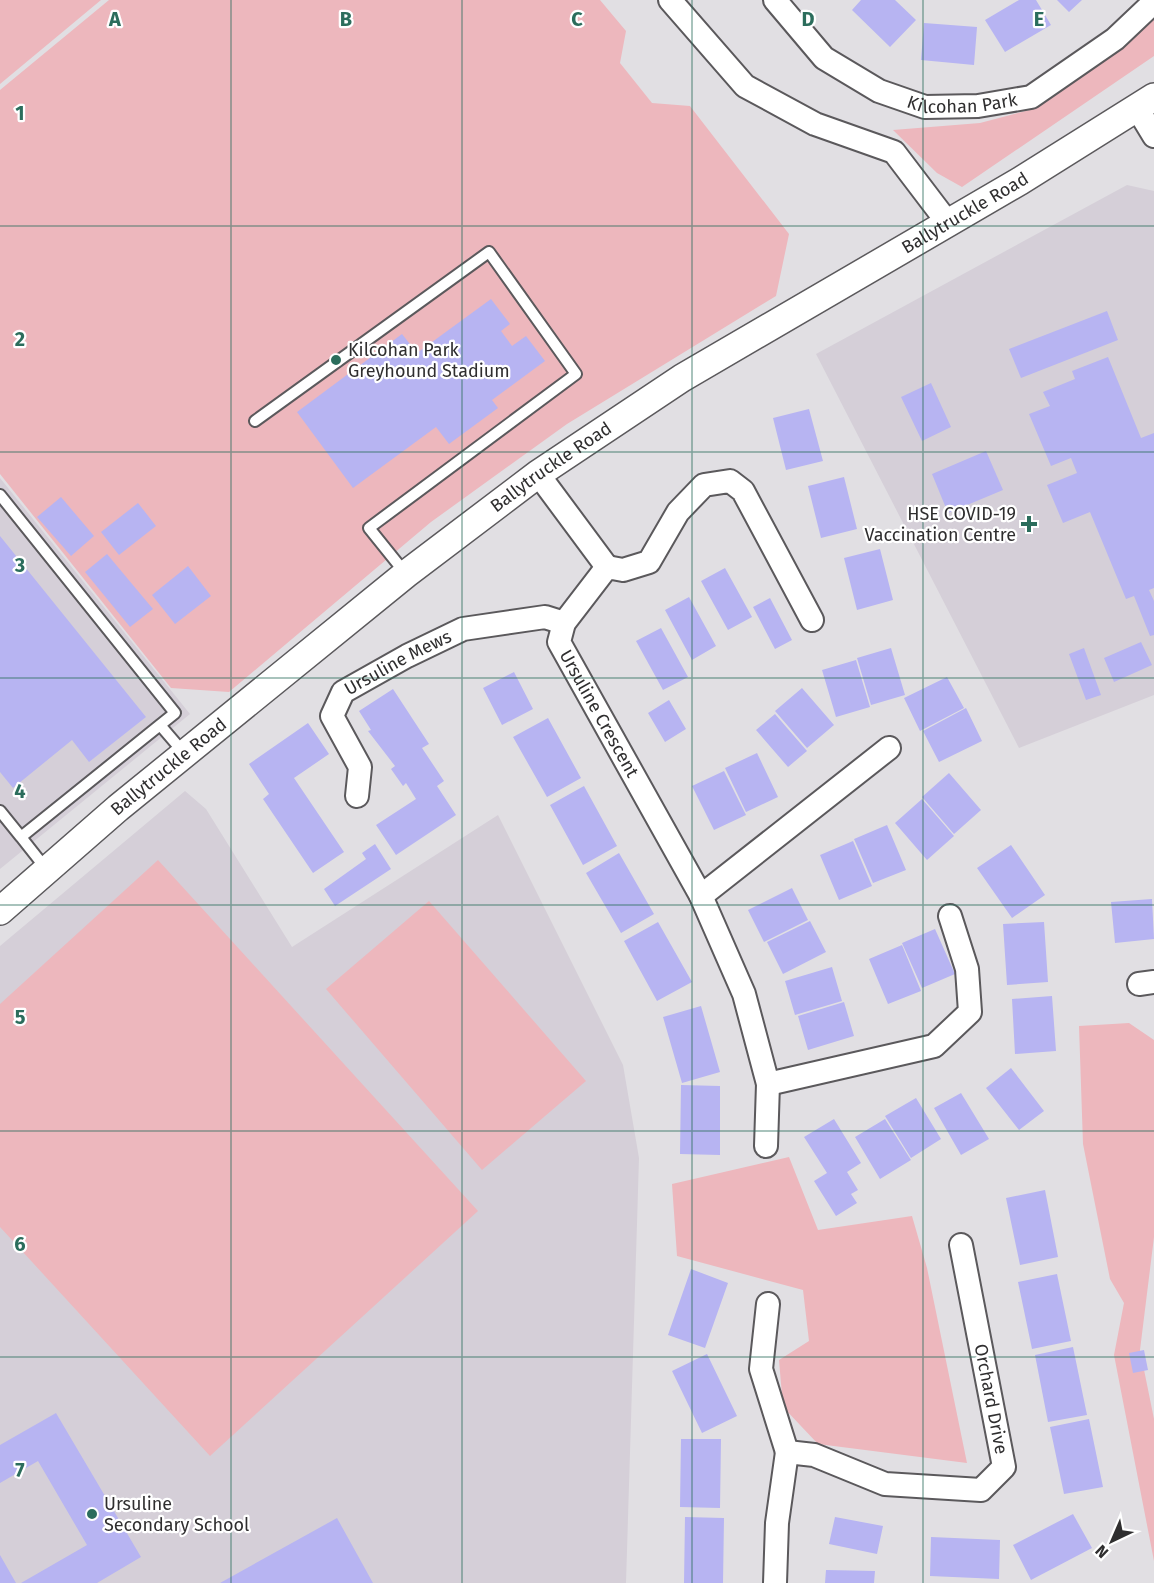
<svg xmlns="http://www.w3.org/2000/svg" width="1154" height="1583" viewBox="0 0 1154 1583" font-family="'Fira Sans',sans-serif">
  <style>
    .built { fill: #d5cfd8 }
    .green { fill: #edb7bd }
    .building { fill: #b7b4f2 }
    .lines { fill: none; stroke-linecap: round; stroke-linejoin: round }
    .service-casing { stroke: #5b595c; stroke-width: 14 }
    .minor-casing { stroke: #5b595c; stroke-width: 26 }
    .tertiary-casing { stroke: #5b595c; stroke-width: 30 }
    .service { stroke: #fff; stroke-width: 10 }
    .minor { stroke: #fff; stroke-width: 22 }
    .tertiary { stroke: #fff; stroke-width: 27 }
    .grid { fill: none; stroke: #2b6d5c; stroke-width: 1.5; stroke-opacity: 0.55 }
    .poi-dot { fill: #2b6d5c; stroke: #fff; stroke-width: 2 }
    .labels { text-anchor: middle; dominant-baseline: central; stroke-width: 4.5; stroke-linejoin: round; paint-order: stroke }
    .street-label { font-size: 18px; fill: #2f2e2f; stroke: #fff }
    .poi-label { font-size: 18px; fill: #2f2e2f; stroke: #fff; text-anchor: start }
    .grid-label { font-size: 20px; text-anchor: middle; font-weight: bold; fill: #2b6d5c; stroke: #fff; stroke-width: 4.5; stroke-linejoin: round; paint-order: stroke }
  </style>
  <rect width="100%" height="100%" fill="#e1dfe3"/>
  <path class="built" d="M 1127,185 L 1154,191 L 1154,695 L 1019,748 L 816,354 Z
    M 0,478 L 190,714 L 0,869 Z
    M 185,791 L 206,809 L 292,947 L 498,815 L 623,1065 L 639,1158 L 626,1583 L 0,1583 L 0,946 Z"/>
  <path class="green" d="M 0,0 L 101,0 L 0,84 Z
    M 109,0 L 600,0 L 626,31 L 620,63 L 652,103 L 690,106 L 789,234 L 776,296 L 567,424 L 431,522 L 229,692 L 171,688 L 0,474 L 0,90 Z
    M 1154,19 L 1154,56 L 962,187 L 937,173 L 893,130 L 980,123 L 1033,109 Z
    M 158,860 L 478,1211 L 210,1456 L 0,1227 L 0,1004 Z
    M 429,901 L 586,1081 L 482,1170 L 326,989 Z
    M 1129,1023 L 1154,1040 L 1154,1237 L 1140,1350 L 1154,1419 L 1154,1561 L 1114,1355 L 1124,1303 L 1110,1279 L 1083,1144 L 1079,1026 Z
    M 789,1157 L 818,1230 L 912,1216 L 927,1268 L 967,1463 L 818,1444 L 783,1407 L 779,1360 L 809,1341 L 803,1290 L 677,1256 L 672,1184 Z"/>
  <path class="building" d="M 861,0 L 895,0 L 916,20 L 890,47 L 852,10 Z
    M 1019,0 L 1036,0 L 1051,25 L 1005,52 L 985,20 Z
    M 1057,0 L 1082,0 L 1069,12 Z
    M 924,23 L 977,27 L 974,65 L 921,60 Z
    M 491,299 L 510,324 L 501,331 L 512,346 L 526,336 L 545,361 L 492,400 L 498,408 L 449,444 L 436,427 L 353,488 L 297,412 L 402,334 L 417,353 Z
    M 1107,311 L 1118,340 L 1021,378 L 1009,349 Z
    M 1108,357 L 1141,438 L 1154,433 L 1154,588 L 1149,590 L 1154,601 L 1154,635 L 1150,636 L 1134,596 L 1126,599 L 1090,512 L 1063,523 L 1047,485 L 1077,473 L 1071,458 L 1051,466 L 1029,414 L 1050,406 L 1043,392 L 1075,379 L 1072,371 Z
    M 931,383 L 951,427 L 922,441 L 901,397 Z
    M 809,409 L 823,461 L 786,470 L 773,418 Z
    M 986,451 L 1003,490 L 948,513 L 932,474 Z
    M 844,477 L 857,529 L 821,538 L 808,486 Z
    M 61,497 L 94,536 L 71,556 L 37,517 Z
    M 138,503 L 156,526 L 119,555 L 101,532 Z
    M 0,536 L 146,717 L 89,762 L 72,740 L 13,788 L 0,772 Z
    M 880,549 L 893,600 L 857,610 L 844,558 Z
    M 107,554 L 153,609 L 130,627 L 85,572 Z
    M 188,566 L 211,596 L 175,624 L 152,595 Z
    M 725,568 L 752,617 L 728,630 L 701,581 Z
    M 689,597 L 716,646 L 692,660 L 665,610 Z
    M 770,598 L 792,640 L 775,649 L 753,607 Z
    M 661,628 L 688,677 L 663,690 L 636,641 Z
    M 1141,642 L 1152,665 L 1114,682 L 1104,658 Z
    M 891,648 L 905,695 L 871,705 L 857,658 Z
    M 1084,648 L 1101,695 L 1086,700 L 1069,654 Z
    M 856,660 L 870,707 L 836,717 L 822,670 Z
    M 514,672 L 533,709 L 502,725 L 483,688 Z
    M 947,677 L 964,708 L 920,731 L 904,698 Z
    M 802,688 L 834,725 L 807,748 L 775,711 Z
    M 393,689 L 429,744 L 422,748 L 444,781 L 437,786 L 456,815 L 396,855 L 376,825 L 416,799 L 406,783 L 403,786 L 391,769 L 395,766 L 368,731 L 371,730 L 359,711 Z
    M 669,700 L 686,729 L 665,742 L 648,713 Z
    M 966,708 L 982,741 L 939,762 L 923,731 Z
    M 775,714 L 807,751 L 788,767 L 756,730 Z
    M 548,718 L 581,778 L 547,797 L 513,737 Z
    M 308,723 L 329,754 L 294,778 L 344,852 L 313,873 L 263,799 L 269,794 L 249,764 Z
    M 757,753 L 778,797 L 746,812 L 725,768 Z
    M 724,771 L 746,815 L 714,830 L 692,786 Z
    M 949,773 L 981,810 L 954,834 L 922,797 Z
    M 584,786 L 617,846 L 583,865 L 550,805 Z
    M 922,799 L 954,836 L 927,860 L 895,823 Z
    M 887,825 L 906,870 L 873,883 L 854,839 Z
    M 853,841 L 872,886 L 839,900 L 820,855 Z
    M 375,844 L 391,869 L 335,906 L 324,889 L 366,859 L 362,853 Z
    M 1011,845 L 1045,895 L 1012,918 L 977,868 Z
    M 619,853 L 654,914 L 621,933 L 586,873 Z
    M 792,888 L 808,920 L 764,942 L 748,910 Z
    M 1152,899 L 1154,939 L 1115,943 L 1111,902 Z
    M 810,921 L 826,952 L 783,974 L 767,942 Z
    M 658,922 L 692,982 L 657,1001 L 624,941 Z
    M 1044,922 L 1048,982 L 1007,985 L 1003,924 Z
    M 935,929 L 955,974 L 922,988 L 902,943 Z
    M 902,945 L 921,991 L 888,1004 L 869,959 Z
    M 832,967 L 842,1001 L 795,1015 L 785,981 Z
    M 1052,996 L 1056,1051 L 1015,1054 L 1012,999 Z
    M 844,1002 L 854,1036 L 808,1050 L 798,1016 Z
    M 701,1006 L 720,1072 L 682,1083 L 663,1017 Z
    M 1011,1068 L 1044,1111 L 1019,1130 L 986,1088 Z
    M 681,1085 L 720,1086 L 720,1155 L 680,1154 Z
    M 961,1093 L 989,1139 L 961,1155 L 934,1108 Z
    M 916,1098 L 941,1139 L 911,1158 L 885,1116 Z
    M 834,1119 L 861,1163 L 847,1172 L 858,1190 L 851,1194 L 857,1203 L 836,1216 L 814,1181 L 827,1173 L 804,1137 Z
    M 885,1119 L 911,1160 L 880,1179 L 855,1137 Z
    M 1045,1190 L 1058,1257 L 1020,1265 L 1006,1198 Z
    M 691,1269 L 728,1283 L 705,1348 L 668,1335 Z
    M 1057,1274 L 1071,1341 L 1032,1349 L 1018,1282 Z
    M 1073,1347 L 1087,1415 L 1048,1422 L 1035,1355 Z
    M 1144,1350 L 1148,1370 L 1133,1373 L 1129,1353 Z
    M 707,1354 L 737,1416 L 702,1433 L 672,1371 Z
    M 56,1413 L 141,1557 L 97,1583 L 21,1583 L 87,1545 L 38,1461 L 0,1483 L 0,1445 Z
    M 1089,1419 L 1103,1487 L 1064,1494 L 1050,1427 Z
    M 681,1439 L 721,1439 L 720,1508 L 680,1507 Z
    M 1073,1514 L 1092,1548 L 1031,1580 L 1013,1545 Z
    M 685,1517 L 724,1518 L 723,1583 L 684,1583 Z
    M 835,1517 L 883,1526 L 877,1554 L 829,1544 Z
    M 337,1518 L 373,1583 L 220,1583 Z
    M 931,1537 L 1000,1540 L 999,1579 L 930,1576 Z
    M 0,1555 L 16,1583 L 0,1583 Z
    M 826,1570 L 875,1571 L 874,1583 L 825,1583 Z"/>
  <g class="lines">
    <g class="service-casing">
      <path id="service" d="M 255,421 L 489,252 L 576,374 L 369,528 L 406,574
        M 0,495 L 175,713 L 160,725 L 184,753
        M 0,811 L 21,837 L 160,725
        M 21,837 L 47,870"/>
    </g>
    <g class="minor-casing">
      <g id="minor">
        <path d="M 670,0 L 745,86 L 815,124 L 894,152 L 948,223"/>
        <path id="s1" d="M 775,0 L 824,58 L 879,91 L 925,107 L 978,106 L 1031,97 L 1115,39 L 1154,2"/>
        <path d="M 1137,108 L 1154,136"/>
        <path d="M 538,474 L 607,567"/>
        <path id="s2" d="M 812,620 L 743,491 L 730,481 L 704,485 L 678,512 L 649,562 L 623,570 L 607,567 L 564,623 L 559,642 L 701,896 L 744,994 L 768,1084 L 934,1046 L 970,1012 L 967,969 L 950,916"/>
        <path id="s3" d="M 357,796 L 360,767 L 332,716 L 343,692 L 407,656 L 463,629 L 545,617 L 564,623"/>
        <path d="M 701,896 L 889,748"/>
        <path d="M 1139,984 L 1154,982"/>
        <path d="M 766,1146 L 768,1084"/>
        <path d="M 768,1304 L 761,1369 L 787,1452"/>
        <path d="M 775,1583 L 777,1523 L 787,1452 L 814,1455 L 885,1484 L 981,1490 L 1004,1467 L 961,1245"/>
      </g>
    </g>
    <g class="tertiary-casing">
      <g id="tertiary">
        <path id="s4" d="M 0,911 L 118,808 L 406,574 L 538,474 L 682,378 L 1020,181 L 1154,97"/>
      </g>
    </g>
    <use href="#service" class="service"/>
    <use href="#minor" class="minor"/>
    <use href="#tertiary" class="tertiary"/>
  </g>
  <path class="grid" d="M 231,0 L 231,1583M 462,0 L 462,1583M 692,0 L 692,1583M 923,0 L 923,1583M 0,226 L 1154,226M 0,452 L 1154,452M 0,678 L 1154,678M 0,905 L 1154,905M 0,1131 L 1154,1131M 0,1357 L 1154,1357"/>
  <g class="poi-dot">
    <circle cx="336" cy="360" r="6"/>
    <path d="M1026 515h6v6h6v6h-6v6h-6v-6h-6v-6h6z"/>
    <circle cx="92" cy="1514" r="6"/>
  </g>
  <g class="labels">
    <g class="street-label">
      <text stroke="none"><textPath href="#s1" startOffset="226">Kilcohan Park</textPath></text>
      <text stroke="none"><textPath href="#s4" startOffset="1194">Ballytruckle Road</textPath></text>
      <text stroke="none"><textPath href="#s4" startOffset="708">Ballytruckle Road</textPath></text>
      <text stroke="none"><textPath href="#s3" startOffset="176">Ursuline Mews</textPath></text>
      <text stroke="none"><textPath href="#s2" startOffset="500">Ursuline Crescent</textPath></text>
      <text stroke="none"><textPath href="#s4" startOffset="222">Ballytruckle Road</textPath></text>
      <text transform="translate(991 1399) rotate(79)">Orchard Drive</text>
    </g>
    <g class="poi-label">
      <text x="348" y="350">Kilcohan Park<tspan x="348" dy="21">Greyhound Stadium</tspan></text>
      <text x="1016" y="514" text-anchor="end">HSE COVID-19<tspan x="1016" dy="21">Vaccination Centre</tspan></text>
      <text x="104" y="1504">Ursuline<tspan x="104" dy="21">Secondary School</tspan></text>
    </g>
  </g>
  <g class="grid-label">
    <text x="115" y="26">A</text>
    <text x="346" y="26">B</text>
    <text x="577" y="26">C</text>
    <text x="808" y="26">D</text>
    <text x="1039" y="26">E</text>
    <text x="20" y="120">1</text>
    <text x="20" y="346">2</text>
    <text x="20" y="572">3</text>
    <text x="20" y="798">4</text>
    <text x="20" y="1024">5</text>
    <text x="20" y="1251">6</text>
    <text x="20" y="1477">7</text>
  </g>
  <g transform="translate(1112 1541) rotate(224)" stroke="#ffffff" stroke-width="4.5" paint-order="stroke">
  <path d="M0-4.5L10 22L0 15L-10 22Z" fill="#2f2e2f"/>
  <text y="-9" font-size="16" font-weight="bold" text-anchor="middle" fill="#2f2e2f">N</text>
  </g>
</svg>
